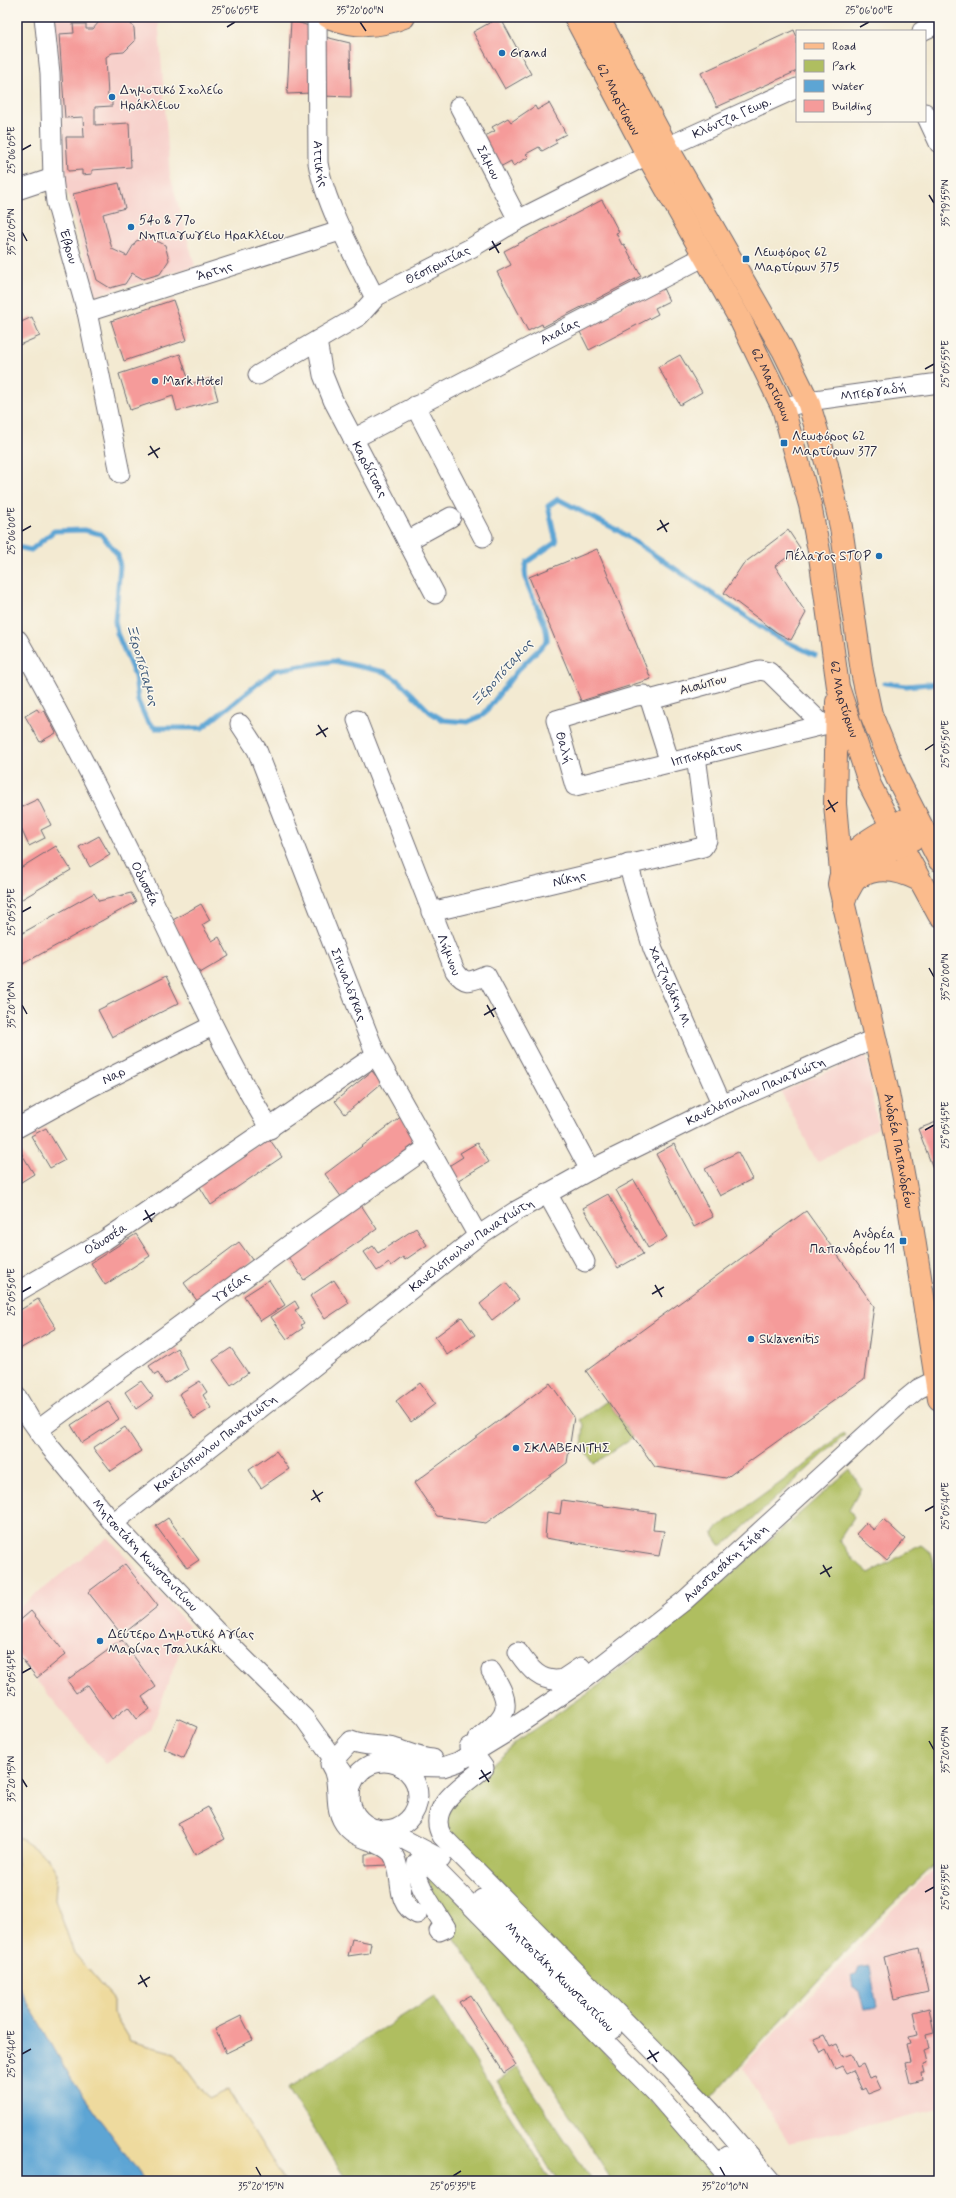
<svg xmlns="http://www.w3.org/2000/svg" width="956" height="2198" viewBox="0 0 956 2198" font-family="Mynerve,sans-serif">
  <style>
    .built { fill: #f7d0cb }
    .green { fill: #afbe60; stroke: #68704e }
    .sand { fill: #eeda9e; stroke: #887e6c }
    .water { fill: #5da5d4; stroke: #406488 }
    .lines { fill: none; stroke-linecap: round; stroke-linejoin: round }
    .stream { stroke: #5da5d4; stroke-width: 5 }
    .building { fill: #f59b9a }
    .minor-casing { stroke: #6b6870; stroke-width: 21 }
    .major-casing { stroke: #6b6870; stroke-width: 24 }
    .minor { stroke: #fff; stroke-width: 19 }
    .major { stroke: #fbbb8c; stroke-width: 22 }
    .ticks { fill: none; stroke: #22223b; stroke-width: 1.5 }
    .poi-dot { fill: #1f6fb2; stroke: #fbf7ec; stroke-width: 1.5 }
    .labels { text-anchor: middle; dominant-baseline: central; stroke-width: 3; stroke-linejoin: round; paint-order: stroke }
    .poi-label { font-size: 13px; fill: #22223b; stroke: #fbf7ec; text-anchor: start }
    .street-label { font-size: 13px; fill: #22223b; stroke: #fbf7ec }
    .water-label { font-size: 14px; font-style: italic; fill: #3a5678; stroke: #fbf7ec }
    .neatline { fill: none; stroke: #22223b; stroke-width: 1.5 }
    .ticks-label { font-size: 10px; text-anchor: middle; fill: #22223b }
  </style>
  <rect width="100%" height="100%" fill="#fbf7ec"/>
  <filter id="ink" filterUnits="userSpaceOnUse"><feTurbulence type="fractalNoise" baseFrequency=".025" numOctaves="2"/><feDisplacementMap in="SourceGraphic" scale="8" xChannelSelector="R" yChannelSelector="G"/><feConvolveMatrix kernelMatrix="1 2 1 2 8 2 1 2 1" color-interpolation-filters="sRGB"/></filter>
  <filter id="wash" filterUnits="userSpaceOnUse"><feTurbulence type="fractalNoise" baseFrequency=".012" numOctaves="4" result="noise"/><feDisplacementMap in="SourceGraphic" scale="16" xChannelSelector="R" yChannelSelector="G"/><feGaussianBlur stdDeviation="0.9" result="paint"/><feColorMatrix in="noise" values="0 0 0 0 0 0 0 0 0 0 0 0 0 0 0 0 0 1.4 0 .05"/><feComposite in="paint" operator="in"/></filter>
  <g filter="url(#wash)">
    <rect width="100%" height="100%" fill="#f3ead2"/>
    <path class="built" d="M 57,17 L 158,17 L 170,175 L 195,266 L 95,295 L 66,187 L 55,19 Z
      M 866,1055 L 878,1128 L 817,1162 L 781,1092 Z
      M 108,1537 L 189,1626 L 151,1730 L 106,1764 L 17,1657 L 17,1609 Z
      M 939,1866 L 939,2109 L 789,2143 L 742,2067 L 915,1887 Z"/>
    <path class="green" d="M 607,1401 L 633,1437 L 594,1464 L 582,1447 L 584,1425 L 580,1420 Z
      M 843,1433 L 845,1435 L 724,1545 L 720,1545 L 713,1535 L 716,1529 L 801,1468 Z
      M 850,1469 L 861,1488 L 849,1510 L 854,1517 L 839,1540 L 854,1560 L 869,1573 L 921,1545 L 931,1553 L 934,1563 L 934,1641 L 939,1681 L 939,1861 C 856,1935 782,2020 707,2102 L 447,1838 L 448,1803 L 518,1741 L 598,1686 L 666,1632 Z
      M 421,1862 L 728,2181 L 613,2181 L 439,1914 Z
      M 434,1996 L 551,2181 L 347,2181 L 288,2088 Z
      M 517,2067 L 592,2181 L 557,2181 L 497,2081 Z"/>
    <path class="sand" d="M 17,1836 L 47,1857 L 57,1873 L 55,1899 L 74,1953 L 113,1998 L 113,2013 L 130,2041 L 175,2053 L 209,2099 L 228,2090 L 285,2181 L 145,2181 L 72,2080 L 17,1984 Z"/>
    <path class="water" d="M 870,1966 L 877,2008 L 864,2010 L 859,1990 L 853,1987 L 851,1976 L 856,1975 L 859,1968 Z
      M 17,1984 L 72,2080 L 145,2181 L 17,2181 Z"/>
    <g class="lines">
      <path class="stream" d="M 17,547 L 31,550 L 54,531 L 84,530 L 101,534 L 118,555 L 120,566 L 115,621 L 117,633 L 135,676 L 138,701 L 147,721 L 155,728 L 202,728 L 275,670 L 334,661 L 385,672 L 399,681 L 430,712 L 443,720 L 468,722 L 483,715 L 517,671 L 547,641 C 549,617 517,582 527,562 L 556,542 L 548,506 L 558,499 L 619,531 L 775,636 L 815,655
        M 885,683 L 906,686 L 939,683"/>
    </g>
    <g id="blocks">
      <path class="building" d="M 103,17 L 126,17 L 134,28 L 135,41 L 124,52 L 112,53 L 106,57 L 108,97 L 112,96 L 112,106 L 95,107 L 95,125 L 129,123 L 131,167 L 92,170 L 92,174 L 82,175 L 82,170 L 68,171 L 66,137 L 84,137 L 83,117 L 65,118 L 59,34 L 74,33 L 73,24 L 86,24 L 86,29 L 93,29 Z
        M 500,17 L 531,74 L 505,89 L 473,32 Z
        M 291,20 L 312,27 L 312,93 L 287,94 Z
        M 794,30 L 797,37 L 797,71 L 717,107 L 701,73 Z
        M 321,36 L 350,43 L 351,97 L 322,96 Z
        M 549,103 L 566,134 L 555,140 L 557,143 L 542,151 L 539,147 L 526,154 L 529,157 L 513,166 L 511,161 L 500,167 L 483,137 L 495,131 L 492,127 L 508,118 L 511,122 L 535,106 L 537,110 Z
        M 119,183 L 125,208 L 103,214 L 112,249 L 127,256 L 136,241 L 149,237 L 165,245 L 169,260 L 160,274 L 143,279 L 132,273 L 125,284 L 110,288 L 97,280 L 73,194 Z
        M 602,200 L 619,232 L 616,233 L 622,245 L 624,244 L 641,276 L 543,327 L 542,324 L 528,331 L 497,272 L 511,265 L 504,251 Z
        M 662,286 L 669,301 L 655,308 L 658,314 L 589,350 L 579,330 Z
        M 173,300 L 187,340 L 124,361 L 111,321 Z
        M 32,317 L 40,336 L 17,346 L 17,324 Z
        M 180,354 L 190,384 L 212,378 L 218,400 L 177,411 L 173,396 L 130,410 L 119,374 Z
        M 680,355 L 702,392 L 680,405 L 658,367 Z
        M 788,530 L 800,548 L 775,566 L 806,613 L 791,640 L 776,632 L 724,593 L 743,564 Z
        M 597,549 L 651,679 L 581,701 L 529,577 Z
        M 37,709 L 40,713 L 44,710 L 56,733 L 40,742 L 25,716 Z
        M 38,799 L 51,825 L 41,830 L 45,838 L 29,846 L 17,820 L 17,809 Z
        M 99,836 L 110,855 L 90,867 L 79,847 Z
        M 56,846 L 71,870 L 17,902 L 17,870 Z
        M 94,893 L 99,901 L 131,893 L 136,902 L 17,967 L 17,936 Z
        M 201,904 L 210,920 L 202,925 L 212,941 L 219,937 L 229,956 L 200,973 L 171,921 Z
        M 166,976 L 179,1003 L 112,1037 L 98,1010 Z
        M 372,1071 L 382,1083 L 345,1114 L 335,1101 Z
        M 402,1116 L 417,1142 L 342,1198 L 325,1174 Z
        M 939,1121 L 939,1184 L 918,1129 Z
        M 46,1128 L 65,1160 L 50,1168 L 31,1136 Z
        M 268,1137 L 282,1157 L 211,1205 L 198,1184 Z
        M 477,1143 L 489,1162 L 455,1182 L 447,1167 L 463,1157 L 460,1153 Z
        M 674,1144 L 713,1217 L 694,1227 L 656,1154 Z
        M 17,1146 L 34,1174 L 18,1184 L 17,1182 Z
        M 738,1152 L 752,1179 L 720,1196 L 705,1169 Z
        M 634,1180 L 667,1237 L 648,1248 L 616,1190 Z
        M 608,1194 L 643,1254 L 618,1268 L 583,1208 Z
        M 359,1202 L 377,1229 L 304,1280 L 286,1254 Z
        M 806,1211 L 874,1306 L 864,1379 L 726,1478 L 655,1467 L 586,1371 Z
        M 416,1228 L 427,1245 L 405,1260 L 403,1257 L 391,1266 L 389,1263 L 377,1271 L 364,1252 L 373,1246 L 378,1253 Z
        M 136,1234 L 150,1256 L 105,1285 L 91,1263 Z
        M 939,1237 L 939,1257 L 938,1257 L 936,1238 Z
        M 239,1242 L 253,1261 L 198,1302 L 184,1283 Z
        M 269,1280 L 285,1305 L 260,1321 L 244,1296 Z
        M 334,1280 L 349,1303 L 325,1319 L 310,1296 Z
        M 506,1283 L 519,1299 L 492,1320 L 480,1304 Z
        M 38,1299 L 56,1328 L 18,1350 L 17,1324 L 19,1322 L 17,1312 Z
        M 295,1301 L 299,1308 L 295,1310 L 304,1323 L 301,1325 L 303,1328 L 287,1339 L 271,1317 Z
        M 462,1317 L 475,1335 L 447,1355 L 435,1337 Z
        M 177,1348 L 188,1370 L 165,1384 L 158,1373 L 155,1375 L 149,1366 Z
        M 231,1348 L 248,1373 L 231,1385 L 213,1360 Z
        M 141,1381 L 153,1397 L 136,1409 L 125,1392 Z
        M 200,1381 L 207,1392 L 203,1395 L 211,1408 L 194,1419 L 179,1394 Z
        M 420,1383 L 435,1404 L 411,1422 L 396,1401 Z
        M 550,1383 L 574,1417 L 567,1463 L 486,1523 L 437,1516 L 414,1483 Z
        M 108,1401 L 119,1419 L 82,1443 L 71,1425 Z
        M 125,1427 L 141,1451 L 111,1471 L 93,1448 Z
        M 276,1451 L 289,1469 L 261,1488 L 249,1470 Z
        M 562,1500 L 655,1513 L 653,1530 L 664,1531 L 659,1556 L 545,1538 L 547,1512 L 560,1514 Z
        M 168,1518 L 199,1560 L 187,1568 L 156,1526 Z
        M 883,1519 L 905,1539 L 887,1561 L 856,1534 L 866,1523 L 874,1530 Z
        M 125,1564 L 158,1606 L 122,1635 L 88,1592 Z
        M 31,1611 L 66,1654 L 37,1678 L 17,1653 L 17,1623 Z
        M 122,1640 L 156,1687 L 142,1697 L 150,1709 L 137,1719 L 128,1707 L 112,1719 L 88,1685 L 76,1693 L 67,1680 Z
        M 177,1718 L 197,1727 L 184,1758 L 164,1749 Z
        M 208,1807 L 225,1839 L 195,1855 L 178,1823 Z
        M 387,1853 L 388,1865 L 365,1866 L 365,1854 Z
        M 352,1939 L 371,1943 L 369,1953 L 348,1956 Z
        M 919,1948 L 928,1992 L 894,2000 L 884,1957 Z
        M 471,1995 L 516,2065 L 504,2073 L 459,2002 Z
        M 929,2008 L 934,2032 L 926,2034 L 929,2049 L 924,2051 L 927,2064 L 923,2065 L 925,2073 L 922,2073 L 923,2080 L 910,2083 L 905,2063 L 910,2062 L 906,2044 L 910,2043 L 908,2037 L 918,2035 L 913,2012 Z
        M 241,2016 L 253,2040 L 226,2053 L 215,2029 Z
        M 824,2035 L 830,2047 L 837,2044 L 843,2057 L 851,2054 L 857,2067 L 863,2064 L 869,2078 L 875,2076 L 881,2089 L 868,2094 L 865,2088 L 862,2090 L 853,2070 L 846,2073 L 842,2066 L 835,2069 L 826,2050 L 821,2053 L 814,2039 Z"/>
    </g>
  </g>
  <g filter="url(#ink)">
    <use href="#blocks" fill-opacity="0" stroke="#6b6870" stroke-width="1"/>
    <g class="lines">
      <g class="minor-casing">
        <g id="minor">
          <path id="s1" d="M 44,17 L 50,73 L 53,178 L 56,202 L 87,312 L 120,473"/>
          <path id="s2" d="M 317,17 L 318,163 C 325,204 356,260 375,298"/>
          <path d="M 922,31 L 939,23"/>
          <path id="s3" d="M 459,106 L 518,220"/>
          <path d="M 925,113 L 939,143"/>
          <path id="s4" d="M 667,147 L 797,88"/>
          <path d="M 17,190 L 53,178"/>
          <path id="s5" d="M 87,312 L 343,230"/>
          <path id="s6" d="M 317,341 L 323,375 L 333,400 L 435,594"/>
          <path id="s7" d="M 258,375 L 359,316 L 377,296 L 471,248 L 518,220 L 647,155"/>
          <path d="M 415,406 L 483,537"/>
          <path id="s8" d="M 783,408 L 808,401 L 939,383"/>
          <path id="s9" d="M 353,439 L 705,256"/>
          <path d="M 407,541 L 451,517"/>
          <path id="s10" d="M 18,640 C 65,722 107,806 148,890 C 187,970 223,1052 270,1129"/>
          <path d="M 650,700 L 670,763"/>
          <path id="s11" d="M 357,720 L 455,971 C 466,986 471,981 486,975 L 590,1170"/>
          <path id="s12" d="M 240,724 L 257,750 L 376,1055 L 478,1236"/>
          <path id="s13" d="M 823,725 L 769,672 L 760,670 L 650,700 L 644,695 L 636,696 L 556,720 L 575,786 L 823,725 L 836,721"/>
          <path id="s14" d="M 628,864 L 653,949 L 722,1105"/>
          <path id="s15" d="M 431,912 L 703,847 L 707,840 L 696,756"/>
          <path id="s16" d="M 17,1128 L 91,1087 L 212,1026"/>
          <path d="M 547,1193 L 585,1262"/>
          <path id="s17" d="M 17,1292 L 105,1240 L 376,1055"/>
          <path id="s18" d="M 17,1397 L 30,1419 L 50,1447 L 113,1523 L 217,1632 L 304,1718 L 344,1774 L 350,1796"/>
          <path id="s19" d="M 38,1430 L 304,1234 L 427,1148"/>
          <path id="s20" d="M 113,1523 L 308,1371 L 478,1236 L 516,1211 L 590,1170 L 722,1105 L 874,1039"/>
          <path d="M 518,1652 C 529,1668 541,1684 563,1679 L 581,1667"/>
          <path d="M 478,1739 C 510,1714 513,1706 491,1671"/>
          <path d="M 469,1747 L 484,1768 C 465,1784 425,1807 442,1836 L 659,2056 L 714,2115 L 771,2181"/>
          <circle cx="384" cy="1796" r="34"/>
          <path id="s21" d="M 400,1766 L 443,1767 L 458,1762 L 504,1734 L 575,1686 L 684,1601 L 901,1403 L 918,1389 L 936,1380"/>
          <path d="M 377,1829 L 407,1841 L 441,1859"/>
          <path id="s22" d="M 482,1899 L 612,2030"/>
          <path d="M 417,1914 C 393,1904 405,1871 392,1853 C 380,1840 359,1841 347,1827 C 330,1808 343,1783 330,1764 L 351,1741 C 365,1747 379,1744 394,1748 C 407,1752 419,1758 433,1759"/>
          <path d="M 439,1931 L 446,1928 C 437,1912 412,1881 417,1863 L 420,1860 L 425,1861 L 434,1868 L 656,2093 L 732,2181"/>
          <path d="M 728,2156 L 749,2181"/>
        </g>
      </g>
      <g class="major-casing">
        <g id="major">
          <path d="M 328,17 C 355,27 377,28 404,17"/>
          <path id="s23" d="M 575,17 L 650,160 L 740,319 L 783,408 L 810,505 L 820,556 L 838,687 L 870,785 L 901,845 L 939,915"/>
          <path d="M 598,17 L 667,147 L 783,350 L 808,401 L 827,465 L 841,527 L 862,672 L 871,714 L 897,778 L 939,860"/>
          <path d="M 837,702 L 835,804 L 841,872"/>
          <path id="s24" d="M 904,820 C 875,836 844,848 839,884 L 888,1093 L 908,1200 L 939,1399"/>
          <path d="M 859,877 C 879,865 900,870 919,880"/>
          <path d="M 843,905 C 853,869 882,855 913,839"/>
        </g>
      </g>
      <use href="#minor" class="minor"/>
      <use href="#major" class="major"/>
    </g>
  </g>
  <path class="ticks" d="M 360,22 L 366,31M 227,27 L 235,22M 860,27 L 869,22M 22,150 L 31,145M 929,195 L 934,203M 22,232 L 27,241M 492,241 L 499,253M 489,250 L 501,243M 925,369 L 934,364M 150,446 L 158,458M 148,455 L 160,448M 660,520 L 667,532M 657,530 L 669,523M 22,531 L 31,526M 318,725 L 326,737M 316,735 L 328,728M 925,750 L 934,744M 828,800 L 835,812M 826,810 L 838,802M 22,912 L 31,907M 929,968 L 934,977M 22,1005 L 27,1014M 487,1005 L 494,1017M 484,1015 L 496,1008M 925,1130 L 934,1125M 145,1210 L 152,1222M 143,1220 L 155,1213M 655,1285 L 662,1297M 22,1292 L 31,1287M 652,1294 L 664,1287M 313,1490 L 320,1502M 311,1500 L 323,1492M 925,1511 L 934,1506M 823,1565 L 830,1577M 820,1574 L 832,1567M 22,1673 L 31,1668M 929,1741 L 934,1750M 481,1770 L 489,1782M 22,1779 L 27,1787M 479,1779 L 491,1772M 925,1892 L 934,1887M 140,1975 L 147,1987M 138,1984 L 150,1977M 649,2050 L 657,2062M 22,2054 L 31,2049M 647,2059 L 659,2052M 256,2167 L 261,2176M 720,2167 L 725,2176M 453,2176 L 461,2171"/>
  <g class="poi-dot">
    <circle cx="502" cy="53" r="4"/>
    <circle cx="112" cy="97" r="4"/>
    <circle cx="131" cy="227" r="4"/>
    <rect x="742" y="255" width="8" height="8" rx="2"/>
    <circle cx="155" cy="381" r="4"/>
    <rect x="780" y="439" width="8" height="8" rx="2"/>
    <circle cx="879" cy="556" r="4"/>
    <rect x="899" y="1237" width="8" height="8" rx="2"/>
    <circle cx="751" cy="1339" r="4"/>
    <circle cx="516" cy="1448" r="4"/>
    <circle cx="100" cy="1641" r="4"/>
  </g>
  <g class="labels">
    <g class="poi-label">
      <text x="510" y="53">Grand</text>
      <text x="120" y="90">Δημοτικό Σχολείο<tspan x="120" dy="15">Ηράκλειου</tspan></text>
      <text x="139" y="220">54ο &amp; 77ο<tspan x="139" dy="15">Νηπιαγωγειο Ηρακλειου</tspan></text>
      <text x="754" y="252">Λεωφόρος 62<tspan x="754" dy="15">Μαρτύρων 375</tspan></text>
      <text x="163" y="381">Mark Hotel</text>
      <text x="792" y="436">Λεωφόρος 62<tspan x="792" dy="15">Μαρτύρων 377</tspan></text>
      <text x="871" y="556" text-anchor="end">Πέλαγος STOP</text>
      <text x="895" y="1234" text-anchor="end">Ανδρέα<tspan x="895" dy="15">Παπανδρέου 11</tspan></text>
      <text x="759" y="1339">Sklavenitis</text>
      <text x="524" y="1448">ΣΚΛΑΒΕΝΙΤΗΣ</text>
      <text x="108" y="1634">Δεύτερο Δημοτικό Αγίας<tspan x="108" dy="15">Μαρίνας Τσαλικάκι</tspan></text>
    </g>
    <g class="street-label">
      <text stroke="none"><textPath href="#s23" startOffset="93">62 Μαρτύρων</textPath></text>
      <text stroke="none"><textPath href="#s4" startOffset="71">Κλόντζα Γεωρ.</textPath></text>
      <text stroke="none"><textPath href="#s2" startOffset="147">Αττικής</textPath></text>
      <text stroke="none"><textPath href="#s3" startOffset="64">Σάμου</textPath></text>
      <text stroke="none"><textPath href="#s1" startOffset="232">Έβρου</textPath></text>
      <text stroke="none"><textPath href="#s7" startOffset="212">Θεσπρωτίας</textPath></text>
      <text stroke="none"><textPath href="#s5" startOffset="134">Άρτης</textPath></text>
      <text stroke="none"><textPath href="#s9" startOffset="233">Αχαίας</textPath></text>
      <text stroke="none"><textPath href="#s23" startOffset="417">62 Μαρτύρων</textPath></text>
      <text stroke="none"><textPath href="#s8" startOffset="92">Μπεργαδή</textPath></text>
      <text stroke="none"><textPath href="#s6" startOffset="140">Καρδίτσας</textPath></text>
      <text transform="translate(703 685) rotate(-15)">Αισώπου</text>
      <text stroke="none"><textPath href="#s23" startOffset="741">62 Μαρτύρων</textPath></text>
      <text stroke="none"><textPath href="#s13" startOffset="327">Θαλή</textPath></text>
      <text stroke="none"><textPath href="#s13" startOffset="502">Ιπποκράτους</textPath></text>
      <text stroke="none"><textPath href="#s15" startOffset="142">Νίκης</textPath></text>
      <text stroke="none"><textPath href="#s10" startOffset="275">Οδυσσέα</textPath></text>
      <text stroke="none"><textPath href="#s11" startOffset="252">Λήμνου</textPath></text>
      <text stroke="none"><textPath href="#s12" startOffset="283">Σπιναλόγκας</textPath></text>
      <text stroke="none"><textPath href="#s14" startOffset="130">Χατζηδάκη Μ.</textPath></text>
      <text stroke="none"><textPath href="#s16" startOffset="110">Ναρ</textPath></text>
      <text stroke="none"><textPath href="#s20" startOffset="778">Κανελόπουλου Παναγιώτη</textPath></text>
      <text stroke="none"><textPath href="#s24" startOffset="369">Ανδρέα Παπανδρέου</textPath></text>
      <text stroke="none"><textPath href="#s17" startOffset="103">Οδυσσέα</textPath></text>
      <text stroke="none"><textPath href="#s20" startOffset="454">Κανελόπουλου Παναγιώτη</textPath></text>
      <text stroke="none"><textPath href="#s19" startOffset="240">Υγείας</textPath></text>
      <text stroke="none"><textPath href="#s20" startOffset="130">Κανελόπουλου Παναγιώτη</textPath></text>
      <text stroke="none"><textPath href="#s18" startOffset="204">Μητσοτάκη Κωνσταντίνου</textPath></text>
      <text stroke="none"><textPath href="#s21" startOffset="393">Αναστασάκη Σήφη</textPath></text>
      <text stroke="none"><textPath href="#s22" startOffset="110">Μητσοτάκη Κωνσταντίνου</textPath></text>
    </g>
    <g class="water-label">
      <text transform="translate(142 665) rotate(74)">Ξεροπόταμος</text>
      <text transform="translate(502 673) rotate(-48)">Ξεροπόταμος</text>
    </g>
  </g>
  <rect width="956" height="2198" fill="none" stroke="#fbf7ec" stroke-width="44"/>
  <rect x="796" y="30" width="130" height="92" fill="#fbf7ec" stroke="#a4a2a5"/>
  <rect x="804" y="43" width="20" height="6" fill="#fbbb8c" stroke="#a4a2a5"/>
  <text x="832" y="50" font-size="12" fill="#22223b">Road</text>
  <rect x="804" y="60" width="20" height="12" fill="#afbe60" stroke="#a4a2a5"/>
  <text x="832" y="70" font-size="12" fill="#22223b">Park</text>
  <rect x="804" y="80" width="20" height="12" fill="#5da5d4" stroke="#a4a2a5"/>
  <text x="832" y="90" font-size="12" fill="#22223b">Water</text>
  <rect x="804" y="100" width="20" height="12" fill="#f59b9a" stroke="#a4a2a5"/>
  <text x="832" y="110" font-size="12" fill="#22223b">Building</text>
  <rect x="22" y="22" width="912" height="2154" class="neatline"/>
  <g class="ticks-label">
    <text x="235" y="14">25°06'05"E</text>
    <text x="360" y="14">35°20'00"N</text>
    <text x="869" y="14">25°06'00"E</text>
    <text transform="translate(11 150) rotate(-90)" y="4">25°06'05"E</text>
    <text transform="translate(945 203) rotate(-90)" y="4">35°19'55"N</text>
    <text transform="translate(11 232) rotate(-90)" y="4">35°20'05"N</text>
    <text transform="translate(945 364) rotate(-90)" y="4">25°05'55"E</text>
    <text transform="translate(11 531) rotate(-90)" y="4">25°06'00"E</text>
    <text transform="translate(945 744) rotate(-90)" y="4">25°05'50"E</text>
    <text transform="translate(11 912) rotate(-90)" y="4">25°05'55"E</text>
    <text transform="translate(945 977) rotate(-90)" y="4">35°20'00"N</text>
    <text transform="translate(11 1005) rotate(-90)" y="4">35°20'10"N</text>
    <text transform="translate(945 1125) rotate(-90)" y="4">25°05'45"E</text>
    <text transform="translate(11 1292) rotate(-90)" y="4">25°05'50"E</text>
    <text transform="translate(945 1506) rotate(-90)" y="4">25°05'40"E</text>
    <text transform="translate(11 1673) rotate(-90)" y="4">25°05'45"E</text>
    <text transform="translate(945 1750) rotate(-90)" y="4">35°20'05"N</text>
    <text transform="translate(11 1779) rotate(-90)" y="4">35°20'15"N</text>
    <text transform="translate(945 1887) rotate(-90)" y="4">25°05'35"E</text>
    <text transform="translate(11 2054) rotate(-90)" y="4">25°05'40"E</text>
    <text x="261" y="2190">35°20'15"N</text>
    <text x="453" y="2190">25°05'35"E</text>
    <text x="725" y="2190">35°20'10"N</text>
  </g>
</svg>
